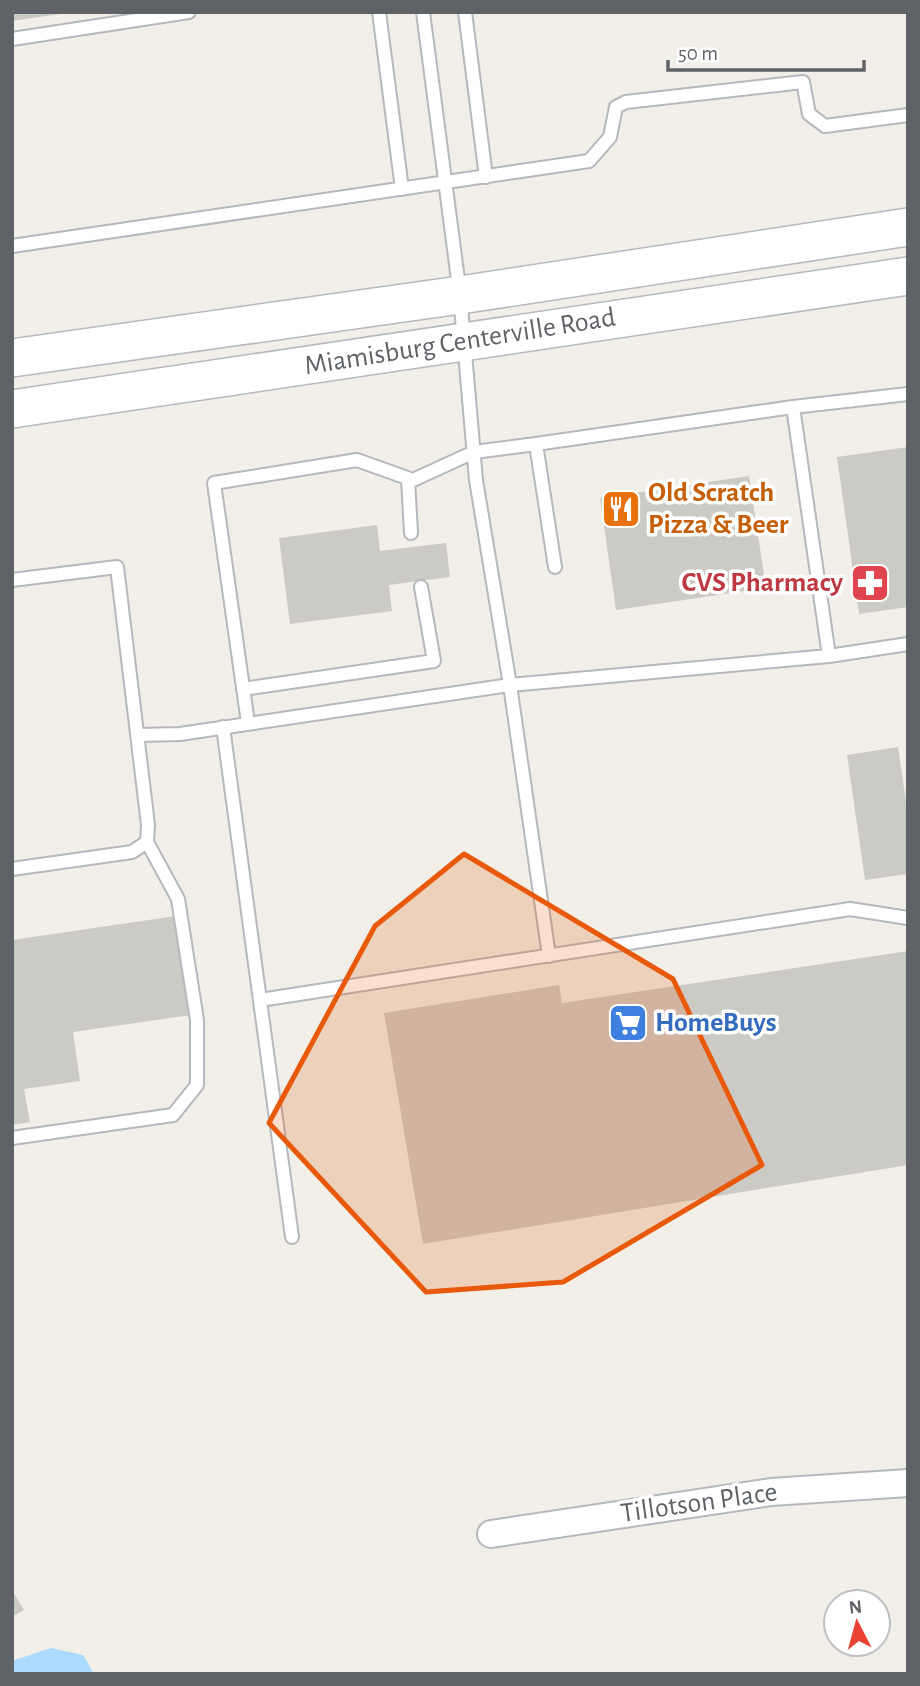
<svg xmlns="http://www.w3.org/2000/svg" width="920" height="1686" viewBox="0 0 920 1686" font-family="'Alegreya Sans',sans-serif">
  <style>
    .water { fill: #aadaff }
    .building { fill: #cccac5 }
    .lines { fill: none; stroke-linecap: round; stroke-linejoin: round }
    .service-casing { stroke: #b5b8bc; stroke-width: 16 }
    .minor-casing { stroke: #b5b8bc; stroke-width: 30 }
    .secondary-casing { stroke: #b6babf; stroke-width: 40 }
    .service { stroke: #fff; stroke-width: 12 }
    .minor { stroke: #fff; stroke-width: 26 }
    .secondary { stroke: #fff; stroke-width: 37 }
    .marked { fill: #e8590c; fill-opacity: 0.2; stroke: #e8590c; stroke-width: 5; stroke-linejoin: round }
    .labels { text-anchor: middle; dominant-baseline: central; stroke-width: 7; stroke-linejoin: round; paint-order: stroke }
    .street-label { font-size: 28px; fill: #5f6368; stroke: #fff }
    .food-label { font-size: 28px; font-weight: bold; fill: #c56008; stroke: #fff; text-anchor: start }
    .health-label { font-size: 28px; font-weight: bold; fill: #be3a42; stroke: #fff; text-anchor: end }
    .shop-label { font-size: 28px; font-weight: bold; fill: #366cbe; stroke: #fff; text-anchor: start }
  </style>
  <rect width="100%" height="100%" fill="#f1efe8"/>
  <path class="water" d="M 51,1648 L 83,1655 L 94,1674 L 12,1674 L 12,1661 Z"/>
  <path class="building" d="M 12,12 L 60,12 L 60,14 L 12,21 Z
    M 908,447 L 908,607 L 859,614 L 837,457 Z
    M 749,476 L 766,588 L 616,610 L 600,498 Z
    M 377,525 L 380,551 L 446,543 L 450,577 L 389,585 L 392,611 L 290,624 L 279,538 Z
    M 898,747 L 908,815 L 908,874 L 865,880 L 847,755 Z
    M 176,916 L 191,1015 L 73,1032 L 80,1081 L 24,1089 L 30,1122 L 12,1125 L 12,940 Z
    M 908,951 L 908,1165 L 423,1244 L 384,1013 L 559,985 L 562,1003 Z
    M 12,1590 L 24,1610 L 12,1617 Z"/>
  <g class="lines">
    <g class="service-casing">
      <path id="service" d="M 379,12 L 402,189
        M 423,12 L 460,295 L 476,480 L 510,685 L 549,956
        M 465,12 L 486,177
        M 12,39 L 189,12
        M 12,246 L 589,161 L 610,137 L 616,107 L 626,102 L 803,82 L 809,114 L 825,126 L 908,115
        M 408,479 L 411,533
        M 555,567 L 536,444 L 793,407
        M 12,580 L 117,567 L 148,825 L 147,842 L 132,852 L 12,869
        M 829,656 L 793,407 L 908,394
        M 243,689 L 434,661 L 421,587
        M 248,723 L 214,483 L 357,460 L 413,480 L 474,452 L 536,444
        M 223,727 L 292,1237
        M 138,735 L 180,734 L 510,685 L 829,656 L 908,644
        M 260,1000 L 850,909 L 908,918
        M 12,1138 L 173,1115 L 197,1085 L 197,1020 L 178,899 L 147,842"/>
    </g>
    <g class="minor-casing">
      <path id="minor" d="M 491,1534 L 771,1492 L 908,1483"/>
    </g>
    <g class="secondary-casing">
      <path id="secondary" d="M 12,358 L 460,295 L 908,227
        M 12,409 L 908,276"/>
    </g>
    <use href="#service" class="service"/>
    <use href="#minor" class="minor"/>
    <use href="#secondary" class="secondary"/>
  </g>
  <path class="marked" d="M 464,854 L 673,979 L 762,1165 L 563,1282 L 426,1292 L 269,1123 L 375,926 Z"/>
  <defs>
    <g id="restaurant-square" transform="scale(2.0125)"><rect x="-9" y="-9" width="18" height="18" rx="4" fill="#e8710a" stroke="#fff"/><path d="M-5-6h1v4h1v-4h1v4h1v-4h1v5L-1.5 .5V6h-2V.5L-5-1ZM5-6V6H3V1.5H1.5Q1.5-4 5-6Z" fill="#fff"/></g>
    <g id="pharmacy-square" transform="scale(2.0125)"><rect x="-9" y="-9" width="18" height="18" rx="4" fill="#e0444e" stroke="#fff"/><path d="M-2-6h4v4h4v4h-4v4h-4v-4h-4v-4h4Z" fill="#fff"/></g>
    <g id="supermarket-square" transform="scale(2.0125)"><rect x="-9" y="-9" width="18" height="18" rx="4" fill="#3f7fe0" stroke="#fff"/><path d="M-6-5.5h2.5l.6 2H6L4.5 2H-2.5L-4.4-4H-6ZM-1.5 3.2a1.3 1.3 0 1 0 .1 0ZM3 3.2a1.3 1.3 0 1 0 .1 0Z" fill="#fff"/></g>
  </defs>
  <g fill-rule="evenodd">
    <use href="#restaurant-square" x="621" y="509"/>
    <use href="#pharmacy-square" x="870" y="583"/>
    <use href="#supermarket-square" x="628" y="1023"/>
  </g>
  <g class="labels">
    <g class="street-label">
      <text transform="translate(460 342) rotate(-9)">Miamisburg Centerville Road</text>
      <text transform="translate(699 1503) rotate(-8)">Tillotson Place</text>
    </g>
    <g class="food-label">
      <text x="648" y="493">Old Scratch<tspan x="648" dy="32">Pizza &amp; Beer</tspan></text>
    </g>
    <g class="health-label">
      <text x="843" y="583">CVS Pharmacy</text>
    </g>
    <g class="shop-label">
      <text x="655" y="1023">HomeBuys</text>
    </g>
  </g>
  <rect width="920" height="1686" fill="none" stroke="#5f6368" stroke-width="28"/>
  <g transform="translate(857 1623) rotate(354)"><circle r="33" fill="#ffffff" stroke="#bfc1c3" stroke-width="2"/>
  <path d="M0-5L12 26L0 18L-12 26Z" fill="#ea4335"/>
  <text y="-10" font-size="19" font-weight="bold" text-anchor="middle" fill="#5f6368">N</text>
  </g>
  <path d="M668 60v10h196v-10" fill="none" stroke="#5f6368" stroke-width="3.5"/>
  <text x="678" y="60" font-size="21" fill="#5f6368" stroke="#ffffff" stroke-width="5" paint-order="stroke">50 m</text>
</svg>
